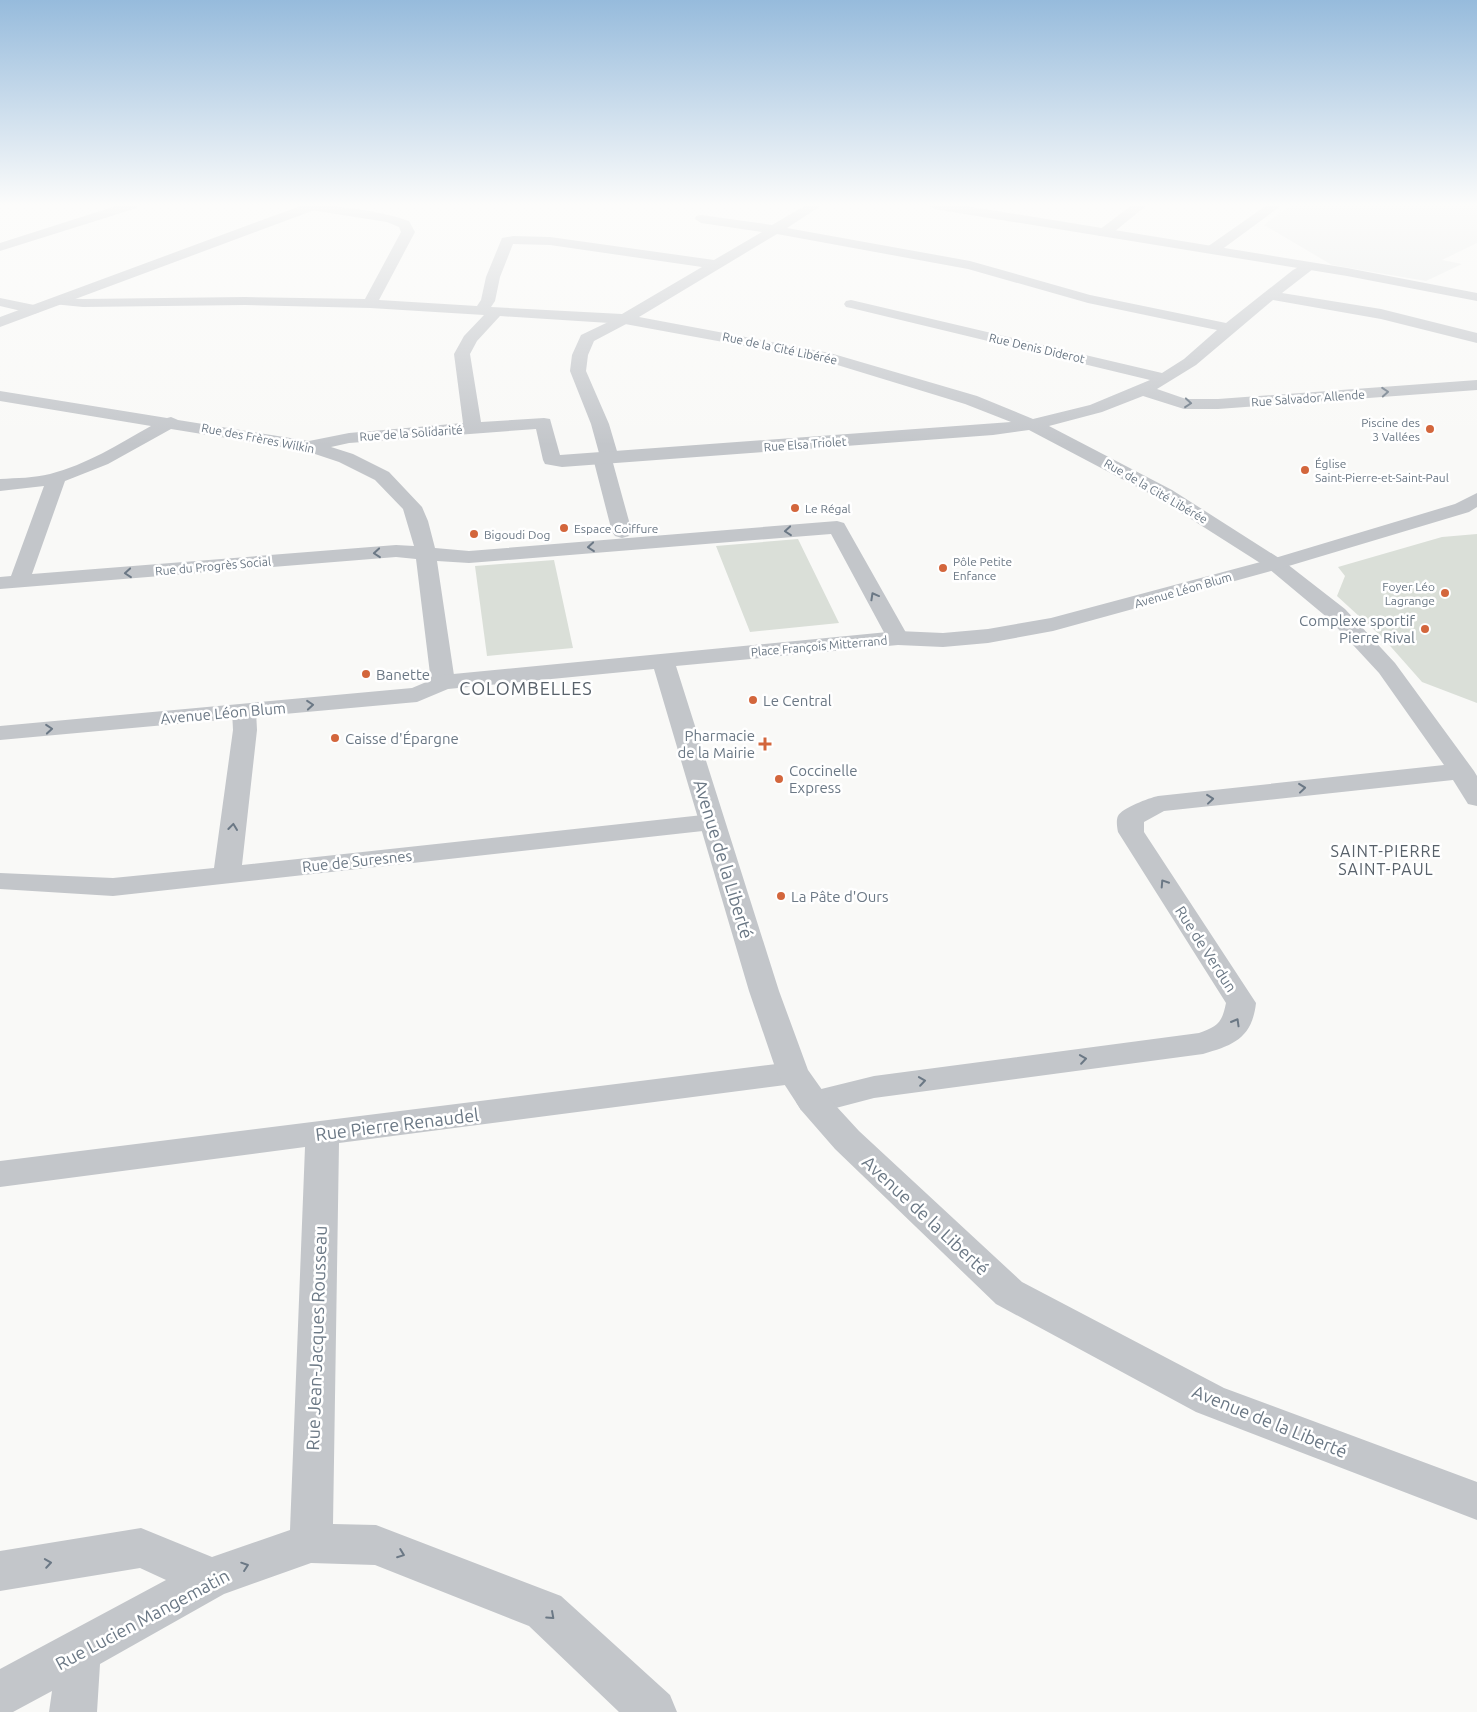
<svg xmlns="http://www.w3.org/2000/svg" width="1477" height="1712" viewBox="0 0 1477 1712" font-family="Ubuntu,sans-serif">
  <style>
    .built { fill: #e9ebea }
    .green { fill: #dadfd8 }
    .lines { fill: none; stroke-linecap: round; stroke-linejoin: round }
    .pedestrian { fill: #c3c6ca; fill-rule: evenodd }
    .minor { fill: #c3c6ca; fill-rule: evenodd }
    .tertiary { fill: #c3c6ca; fill-rule: evenodd }
    .oneway { stroke: #6b7885 }
    .poi-dot { fill: #d3663c; stroke: #fff; stroke-width: 2 }
    .labels { text-anchor: middle; dominant-baseline: central; stroke-width: 5; stroke-linejoin: round; paint-order: stroke }
    .far-street-label { font-size: 12px; fill: #6b7885; stroke: #fff }
    .far-poi-label { font-size: 12px; fill: #6b7885; stroke: #fff; text-anchor: start }
    .poi-label { font-size: 15px; fill: #6b7885; stroke: #fff; text-anchor: start }
    .street-label { font-size: 15px; fill: #6b7885; stroke: #fff }
    .neighbourhood-label { font-size: 16px; letter-spacing: 1px; fill: #58616a; stroke: #fff }
    .quarter-label { font-size: 18px; letter-spacing: 1px; fill: #58616a; stroke: #fff }
    .near-street-label { font-size: 18px; fill: #6b7885; stroke: #fff }
  </style>
  <rect width="100%" height="100%" fill="#f9f9f7"/>
  <path class="built" d="M 1291,205 L 1477,205 L 1477,243 L 1442,260 L 1462,264 L 1426,281 L 1332,265 L 1264,225 Z"/>
  <path class="green" d="M 1477,534 L 1477,703 L 1422,682 L 1384,639 L 1337,596 L 1345,576 L 1338,567 L 1442,537 Z
    M 798,539 L 839,623 L 750,632 L 716,546 Z
    M 554,560 L 573,648 L 487,656 L 475,566 Z"/>
  <g class="lines">
    <path class="pedestrian" d="M 625,314 L 630,316 L 633,319 L 630,322 L 594,341 L 588,355 L 586,371 L 609,424 L 619,458 L 617,462 L 613,463 L 632,532 L 629,536 L 622,538 L 615,536 L 612,532 L 593,458 L 595,454 L 599,453 L 591,424 L 570,371 L 572,355 L 581,335 Z"/>
    <path class="minor" d="M 119,205 L 139,205 L 137,208 L 0,251 L 0,243 Z
      M 298,205 C 335,205 374,209 409,221 L 415,232 L 379,300 L 477,306 L 481,300 L 486,277 L 502,238 L 513,236 L 550,237 L 714,260 L 762,232 L 701,223 L 695,219 L 696,216 L 701,215 L 772,225 L 806,205 L 822,205 L 787,228 L 970,261 L 1090,295 L 1226,323 L 1293,270 L 1308,262 L 1315,266 L 1313,269 L 1282,293 L 1381,309 L 1477,333 L 1477,343 L 1381,319 L 1273,300 L 1196,365 L 1157,389 L 1186,399 L 1218,399 L 1477,380 L 1477,390 L 1218,409 L 1184,409 L 1143,396 L 1102,412 L 1049,426 L 1172,490 L 1282,560 L 1345,609 L 1395,663 L 1474,771 L 1477,776 L 1477,806 L 1468,804 L 1453,780 L 1164,811 L 1144,822 L 1144,832 L 1256,1003 C 1252,1038 1234,1045 1203,1054 L 874,1098 L 813,1114 L 801,1110 L 796,1102 L 801,1094 L 874,1076 L 1199,1033 C 1218,1026 1222,1023 1226,1003 L 1118,832 C 1117,827 1116,820 1118,816 C 1122,808 1149,798 1158,796 L 1444,765 L 1379,673 L 1329,619 L 1268,568 L 1158,498 L 1029,430 L 993,435 L 562,467 L 545,464 L 543,460 L 536,429 L 349,443 L 331,447 L 353,454 L 389,472 L 422,507 L 428,521 L 435,548 L 469,551 L 837,521 L 844,523 L 909,638 L 906,643 L 898,645 L 890,643 L 887,638 L 831,534 L 469,563 L 437,561 L 455,682 L 451,687 L 443,689 L 435,687 L 431,682 L 416,559 L 396,557 L 0,589 L 0,577 L 11,576 L 44,486 L 0,491 L 0,479 C 17,478 34,478 50,474 C 86,465 119,444 151,426 L 0,401 L 0,391 L 167,418 L 171,417 L 178,420 L 309,441 L 349,433 L 463,423 L 454,354 L 464,336 L 484,315 L 370,308 L 245,305 L 83,307 L 53,304 L 51,301 L 53,298 L 83,299 L 245,297 L 365,299 L 401,232 L 399,227 L 387,222 L 304,209 ZM 777,234 L 968,269 L 1088,303 L 1217,330 L 1184,359 L 1162,373 L 851,300 L 846,301 L 844,304 L 846,307 L 851,308 L 1150,380 L 1090,405 L 1033,419 L 977,396 L 830,353 L 639,317 ZM 513,244 L 550,245 L 702,267 L 622,314 L 491,307 L 495,301 L 500,277 ZM 500,316 L 625,324 L 821,360 L 965,404 L 1011,422 L 560,455 L 550,419 L 544,418 L 481,422 L 470,354 L 477,341 ZM 171,429 L 306,451 L 339,462 L 375,480 L 403,509 L 414,546 L 396,545 L 32,574 L 65,481 L 108,464 Z
      M 1132,205 L 1147,205 L 1109,236 L 1099,236 L 1097,233 L 1099,230 Z
      M 1267,205 L 1282,205 L 1217,253 L 1207,253 L 1205,250 L 1207,247 Z
      M 0,298 L 39,306 L 42,309 L 39,312 L 34,314 L 0,306 Z
      M 244,704 L 253,706 L 256,711 L 257,730 L 242,865 L 712,814 L 721,816 L 725,822 L 721,828 L 712,830 L 113,896 L 0,889 L 0,873 L 113,878 L 214,868 L 233,730 L 232,711 L 235,706 Z
      M 793,1062 L 804,1065 L 809,1073 L 804,1081 L 793,1084 L 339,1143 L 333,1524 L 376,1525 L 561,1596 L 670,1695 L 677,1712 L 619,1712 L 529,1626 L 375,1565 L 311,1563 L 224,1594 L 100,1664 L 97,1712 L 49,1712 L 52,1691 L 13,1712 L 0,1712 L 0,1669 L 166,1580 L 140,1568 L 0,1591 L 0,1551 L 141,1528 L 212,1557 L 290,1530 L 305,1147 L 0,1187 L 0,1161 Z"/>
    <path class="tertiary" d="M 303,205 L 322,205 L 320,208 L 0,327 L 0,317 Z
      M 928,205 L 960,205 L 1347,268 L 1477,293 L 1477,301 L 1347,276 L 934,209 Z
      M 1477,493 L 1477,507 L 1469,512 L 1282,568 L 1053,631 L 988,643 L 943,647 L 898,645 L 676,666 L 779,991 L 808,1070 L 825,1094 L 859,1131 L 1022,1282 L 1224,1388 L 1477,1482 L 1477,1520 L 1196,1412 L 996,1304 L 835,1149 L 801,1110 L 777,1073 L 749,991 L 654,669 L 448,689 L 417,702 L 0,740 L 0,726 L 412,688 L 443,675 L 898,631 L 943,633 L 988,629 L 1051,618 L 1268,560 L 1455,504 Z"/>
  </g>
  <defs><path id="oneway-chevron" d="M-2-3.5L2.5 0L-2 3.5" fill="none" stroke-width="1.6" stroke-linecap="round" stroke-linejoin="round" transform="scale(1.25)"/></defs>
  <g class="oneway">
    <use href="#oneway-chevron" transform="translate(1385 392) rotate(-4)"/>
    <use href="#oneway-chevron" transform="translate(1188 403) rotate(5)"/>
    <use href="#oneway-chevron" transform="translate(788 531) rotate(175)"/>
    <use href="#oneway-chevron" transform="translate(591 547) rotate(175)"/>
    <use href="#oneway-chevron" transform="translate(377 553) rotate(175)"/>
    <use href="#oneway-chevron" transform="translate(128 573) rotate(175)"/>
    <use href="#oneway-chevron" transform="translate(874 596) rotate(-119)"/>
    <use href="#oneway-chevron" transform="translate(310 705) rotate(-5)"/>
    <use href="#oneway-chevron" transform="translate(49 729) rotate(-5)"/>
    <use href="#oneway-chevron" transform="translate(1302 788) rotate(-6)"/>
    <use href="#oneway-chevron" transform="translate(1210 799) rotate(-6)"/>
    <use href="#oneway-chevron" transform="translate(233 827) rotate(-83)"/>
    <use href="#oneway-chevron" transform="translate(1164 883) rotate(-123)"/>
    <use href="#oneway-chevron" transform="translate(1236 1022) rotate(-60)"/>
    <use href="#oneway-chevron" transform="translate(1083 1059) rotate(-8)"/>
    <use href="#oneway-chevron" transform="translate(922 1081) rotate(-8)"/>
    <use href="#oneway-chevron" transform="translate(401 1554) rotate(21)"/>
    <use href="#oneway-chevron" transform="translate(48 1563) rotate(-9)"/>
    <use href="#oneway-chevron" transform="translate(245 1566) rotate(-19)"/>
    <use href="#oneway-chevron" transform="translate(551 1616) rotate(42)"/>
  </g>
  <linearGradient id="sky" x2="0" y2="1"><stop stop-color="#96bbdc"/><stop offset="0.46" stop-color="#fcfcfb"/><stop offset="1" stop-color="#fcfcfb" stop-opacity="0"/></linearGradient>
  <rect width="1477" height="445" fill="url(#sky)"/>
  <g class="poi-dot">
    <circle cx="1430" cy="429" r="5"/>
    <circle cx="1305" cy="470" r="5"/>
    <circle cx="795" cy="508" r="5"/>
    <circle cx="564" cy="528" r="5"/>
    <circle cx="474" cy="534" r="5"/>
    <circle cx="943" cy="568" r="5"/>
    <circle cx="1445" cy="593" r="5"/>
    <circle cx="1425" cy="629" r="5"/>
    <circle cx="366" cy="674" r="5"/>
    <circle cx="753" cy="700" r="5"/>
    <circle cx="335" cy="738" r="5"/>
    <path d="M762.5 736.5h5v5h5v5h-5v5h-5v-5h-5v-5h5z"/>
    <circle cx="779" cy="779" r="5"/>
    <circle cx="781" cy="896" r="5"/>
  </g>
  <g class="labels">
    <g class="far-street-label">
      <text transform="translate(780 348) rotate(12)">Rue de la Cité Libérée</text>
      <text transform="translate(1037 348) rotate(13)">Rue Denis Diderot</text>
      <text transform="translate(1308 398) rotate(-4)">Rue Salvador Allende</text>
      <text transform="translate(411 433) rotate(-4)">Rue de la Solidarité</text>
      <text transform="translate(258 438) rotate(11)">Rue des Frères Wilkin</text>
      <text transform="translate(805 444) rotate(-4)">Rue Elsa Triolet</text>
      <text transform="translate(1156 491) rotate(30)">Rue de la Cité Libérée</text>
      <text transform="translate(213 566) rotate(-5)">Rue du Progrès Social</text>
      <text transform="translate(1183 590) rotate(-16)">Avenue Léon Blum</text>
      <text transform="translate(819 646) rotate(-5)">Place François Mitterrand</text>
    </g>
    <g class="far-poi-label">
      <text x="1420" y="422" text-anchor="end">Piscine des<tspan x="1420" dy="14">3 Vallées</tspan></text>
      <text x="1315" y="463">Église<tspan x="1315" dy="14">Saint-Pierre-et-Saint-Paul</tspan></text>
      <text x="805" y="508">Le Régal</text>
      <text x="574" y="528">Espace Coiffure</text>
      <text x="484" y="534">Bigoudi Dog</text>
      <text x="953" y="561">Pôle Petite<tspan x="953" dy="14">Enfance</tspan></text>
      <text x="1435" y="586" text-anchor="end">Foyer Léo<tspan x="1435" dy="14">Lagrange</tspan></text>
    </g>
    <g class="poi-label">
      <text x="1415" y="620" text-anchor="end">Complexe sportif<tspan x="1415" dy="17">Pierre Rival</tspan></text>
      <text x="376" y="674">Banette</text>
      <text x="763" y="700">Le Central</text>
      <text x="755" y="735" text-anchor="end">Pharmacie<tspan x="755" dy="17">de la Mairie</tspan></text>
      <text x="345" y="738">Caisse d'Épargne</text>
      <text x="789" y="770">Coccinelle<tspan x="789" dy="17">Express</tspan></text>
      <text x="791" y="896">La Pâte d'Ours</text>
    </g>
    <g class="street-label">
      <text transform="translate(223 713) rotate(-5)">Avenue Léon Blum</text>
      <text transform="translate(357 861) rotate(-6)">Rue de Suresnes</text>
      <text transform="translate(1206 949) rotate(57)">Rue de Verdun</text>
    </g>
    <g class="neighbourhood-label">
      <text x="1386" y="851">SAINT-PIERRE<tspan x="1386" dy="18">SAINT-PAUL</tspan></text>
    </g>
    <g class="quarter-label">
      <text x="526" y="688">COLOMBELLES</text>
    </g>
    <g class="near-street-label">
      <text transform="translate(724 859) rotate(73)">Avenue de la Liberté</text>
      <text transform="translate(397 1124) rotate(-7)">Rue Pierre Renaudel</text>
      <text transform="translate(926 1215) rotate(43)">Avenue de la Liberté</text>
      <text transform="translate(316 1338) rotate(-88)">Rue Jean-Jacques Rousseau</text>
      <text transform="translate(1270 1421) rotate(22)">Avenue de la Liberté</text>
      <text transform="translate(142 1619) rotate(-28)">Rue Lucien Mangematin</text>
    </g>
  </g>
</svg>
